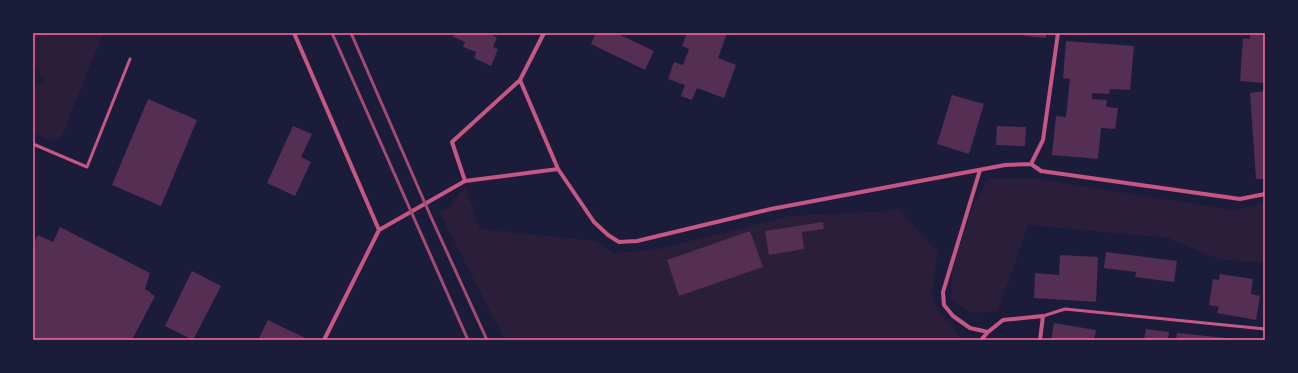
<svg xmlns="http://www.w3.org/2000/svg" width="1298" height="373" viewBox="0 0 1298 373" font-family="'Open Sans',sans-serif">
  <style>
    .green { fill: #2a1e3b }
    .building { fill: #542f53 }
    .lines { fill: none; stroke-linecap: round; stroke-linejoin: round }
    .service { stroke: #c65784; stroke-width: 3 }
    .minor { stroke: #c65784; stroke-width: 4 }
    .rail { stroke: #a44b75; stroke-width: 3 }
    .neatline { fill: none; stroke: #ff6b9d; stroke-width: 1.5 }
  </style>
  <rect width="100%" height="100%" fill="#1b1b3a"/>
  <path class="green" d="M 33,33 L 103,33 L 61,138 L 51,141 L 33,133 L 33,89 L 45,80 L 33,62 Z
    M 989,178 L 1039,179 L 1232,210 L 1265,203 L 1265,262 L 1220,260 L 1169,238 L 1028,225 L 998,311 L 971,313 L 951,300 L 952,270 L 973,205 Z
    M 465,186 L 480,229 L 596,241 L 613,253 L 659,249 L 791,216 L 889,211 L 898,208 L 938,252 L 932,291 L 937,310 L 963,340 L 505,340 L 439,212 L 450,208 Z"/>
  <path class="building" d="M 455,33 L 487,33 L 497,37 L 493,47 L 498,49 L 491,66 L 474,58 L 476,52 L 463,47 L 465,42 L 453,37 Z
    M 596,33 L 616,33 L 654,51 L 645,70 L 591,44 Z
    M 687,33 L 727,33 L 718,58 L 736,65 L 724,98 L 697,88 L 692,100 L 681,96 L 685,85 L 668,79 L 674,62 L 683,65 L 689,49 L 682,46 Z
    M 1025,33 L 1046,33 L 1046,38 L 1024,36 Z
    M 1250,33 L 1265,33 L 1265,83 L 1240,81 L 1243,38 L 1250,39 Z
    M 1066,41 L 1134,46 L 1130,90 L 1110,89 L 1109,94 L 1092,93 L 1092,99 L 1107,100 L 1106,107 L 1118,108 L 1115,129 L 1101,128 L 1098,159 L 1052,155 L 1056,116 L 1066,117 L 1070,79 L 1063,78 Z
    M 1265,91 L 1265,179 L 1256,179 L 1250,93 Z
    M 952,95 L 984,104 L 969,154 L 937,144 Z
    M 148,99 L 197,120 L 161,206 L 112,185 Z
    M 293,126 L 312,134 L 301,157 L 311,162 L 295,196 L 267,183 Z
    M 997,126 L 1026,127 L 1025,146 L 996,145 Z
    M 823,222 L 824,229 L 802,232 L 804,249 L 769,255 L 765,231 Z
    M 60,227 L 150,273 L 145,289 L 155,296 L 132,340 L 33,340 L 33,245 L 38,235 L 53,242 Z
    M 750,231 L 763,267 L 679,296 L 667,260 Z
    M 1106,252 L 1177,261 L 1174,282 L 1135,277 L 1136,272 L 1104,268 Z
    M 1060,255 L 1098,257 L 1096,302 L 1034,298 L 1035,273 L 1059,275 Z
    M 192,271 L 221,286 L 193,340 L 165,326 Z
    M 1220,274 L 1253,279 L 1251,294 L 1260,296 L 1256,320 L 1217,313 L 1219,307 L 1209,305 L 1213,279 L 1219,280 Z
    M 268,320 L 307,339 L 307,340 L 258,340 Z
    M 1054,323 L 1096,330 L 1094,340 L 1051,340 Z
    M 1146,329 L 1169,332 L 1168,340 L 1144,340 Z
    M 1177,333 L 1236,339 L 1236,340 L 1176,340 Z"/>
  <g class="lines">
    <path class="service" d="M 33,144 L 87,167 L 130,59
      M 1043,316 L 1065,309 L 1265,329"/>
    <path class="minor" d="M 294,33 L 379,230
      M 544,33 L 520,80 L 558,169
      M 1031,164 L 1041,171 L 1240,199 L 1265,194
      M 980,170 L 943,292 L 944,305 L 953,316 L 970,328 L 988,332 L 1003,320 L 1043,316 L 1040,340
      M 465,181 L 452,142 L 520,80
      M 324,340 L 379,230 L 465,181 L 558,169 L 594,222 L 608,235 L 619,242 L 637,241 L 771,209 L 1005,165 L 1031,164 L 1043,140 L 1058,33
      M 981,340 L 988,332"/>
    <path class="rail" d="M 332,33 L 468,340
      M 351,33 L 431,217 L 487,340"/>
  </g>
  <rect width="1298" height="373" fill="none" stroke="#1b1b3a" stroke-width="68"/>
  <rect x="34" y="34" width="1230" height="305" class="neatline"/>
</svg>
